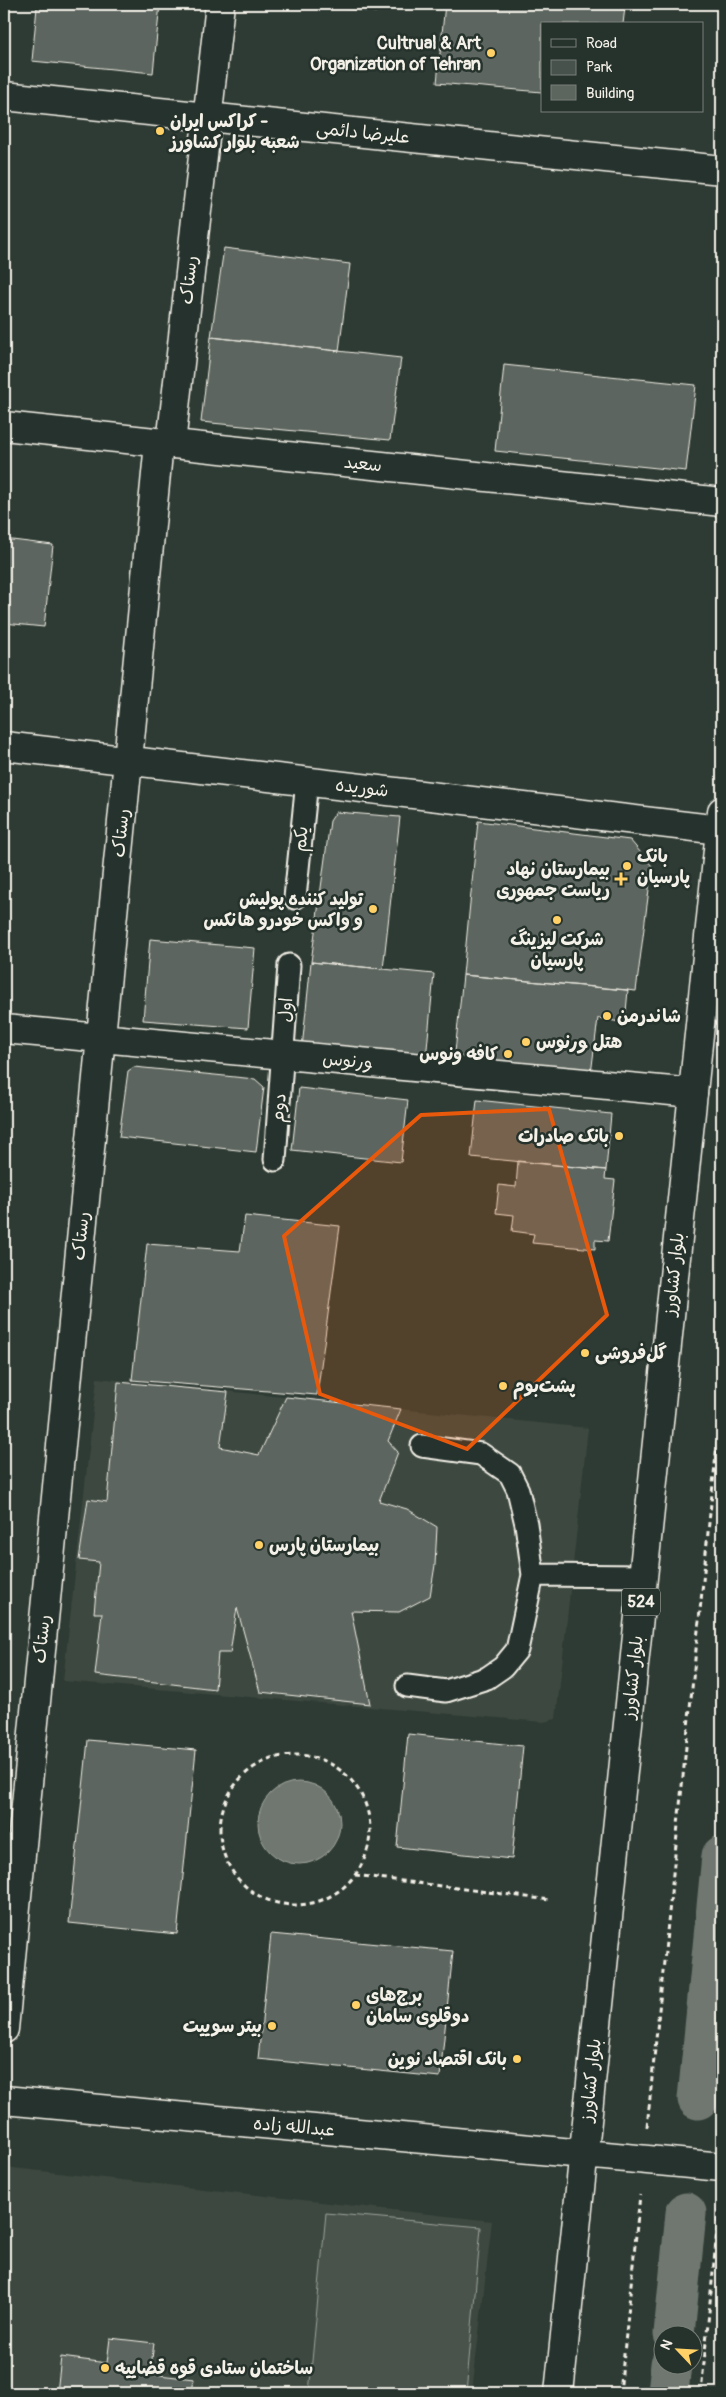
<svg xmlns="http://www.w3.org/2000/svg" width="726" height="2397" viewBox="0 0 726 2397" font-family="Pangolin,'Playpen Sans Arabic',sans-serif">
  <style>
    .built { fill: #3c4841 }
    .green { fill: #48524c; stroke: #9ea29a }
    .water { fill: #6f7770; stroke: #a4a8a0 }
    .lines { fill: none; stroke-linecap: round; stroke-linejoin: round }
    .canal { stroke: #6f7770; stroke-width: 41 }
    .building { fill: #5c655e; stroke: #f4f1e8 }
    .lane-casing { stroke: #f4f1e8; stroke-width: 25 }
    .street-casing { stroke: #f4f1e8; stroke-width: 31 }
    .secondary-casing { stroke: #f4f1e8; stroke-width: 31 }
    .primary-casing { stroke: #f4f1e8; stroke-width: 31 }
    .path { stroke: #f4f1e8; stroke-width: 3; stroke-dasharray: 5 4; stroke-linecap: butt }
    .lane { stroke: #26332d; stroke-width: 21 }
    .street { stroke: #26332d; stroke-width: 28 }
    .secondary { stroke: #26332d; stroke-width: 28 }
    .primary { stroke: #26332d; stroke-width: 28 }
    .marked { fill: #e8590c; fill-opacity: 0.2; stroke: #e8590c; stroke-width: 4; stroke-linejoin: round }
    .poi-dot { fill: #ffd166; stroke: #26332d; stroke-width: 2 }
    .labels { text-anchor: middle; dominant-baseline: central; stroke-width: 5; stroke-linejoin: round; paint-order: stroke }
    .shield { fill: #26332d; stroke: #b6b8b0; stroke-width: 1 }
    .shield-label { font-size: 16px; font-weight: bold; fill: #f4f1e8 }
    .poi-label { font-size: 18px; font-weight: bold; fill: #f4f1e8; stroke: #26332d; text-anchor: start }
    .street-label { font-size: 18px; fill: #f4f1e8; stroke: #26332d }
  </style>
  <rect width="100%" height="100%" fill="#2e3b34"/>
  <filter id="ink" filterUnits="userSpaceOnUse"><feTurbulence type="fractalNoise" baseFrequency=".02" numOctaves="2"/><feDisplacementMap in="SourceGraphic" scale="10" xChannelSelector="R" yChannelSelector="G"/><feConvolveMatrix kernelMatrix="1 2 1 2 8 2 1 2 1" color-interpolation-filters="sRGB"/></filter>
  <g filter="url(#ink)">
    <path class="built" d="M 97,1378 L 588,1428 L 556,1719 L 544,1722 L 63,1681 Z
      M 4,2167 L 492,2221 L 472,2393 L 4,2393 Z"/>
    <path class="green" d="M 326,2213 L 481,2227 L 466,2393 L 309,2393 Z"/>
    <path class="water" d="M258 1823a41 41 0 1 1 82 0a41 41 0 1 1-82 0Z"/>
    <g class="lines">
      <path class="canal" d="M 698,2099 L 722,1856
        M 674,2334 L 686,2213
        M 668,2393 L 671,2364"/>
    </g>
    <path class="building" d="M 52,4 L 160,4 L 153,73 L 32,61 L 37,7 L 52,9 Z
      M 302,4 L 377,4 L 376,12 Z
      M 445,4 L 585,4 L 625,7 L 623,24 L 542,24 L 542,92 L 437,83 Z
      M 224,248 L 350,264 L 339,351 L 211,337 Z
      M 211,337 L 401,358 L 390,440 L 201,422 Z
      M 504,365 L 696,385 L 686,471 L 495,451 Z
      M 4,539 L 53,545 L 44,627 L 4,623 Z
      M 336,812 L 400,817 L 383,969 L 311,962 L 330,821 Z
      M 478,821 L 630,840 L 652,866 L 636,991 L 463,975 Z
      M 150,939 L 255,948 L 248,1028 L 143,1020 Z
      M 311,962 L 434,974 L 426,1059 L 302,1048 Z
      M 463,975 L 628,990 L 625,1023 L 598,1018 L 591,1074 L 454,1062 Z
      M 134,1067 L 255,1079 L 264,1087 L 256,1152 L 119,1137 L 128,1071 Z
      M 299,1088 L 408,1100 L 401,1162 L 292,1150 Z
      M 477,1100 L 611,1114 L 606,1170 L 471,1157 Z
      M 518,1161 L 606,1170 L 605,1179 L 615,1180 L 608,1241 L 595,1240 L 595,1249 L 532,1243 L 534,1234 L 512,1231 L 514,1215 L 496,1213 L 499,1185 L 516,1187 Z
      M 245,1216 L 340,1226 L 317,1395 L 132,1380 L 147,1244 L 240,1251 Z
      M 118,1382 L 228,1392 L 220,1447 L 259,1455 L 286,1397 L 401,1409 L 388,1441 L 398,1452 L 379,1501 L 407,1509 L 437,1527 L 435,1565 L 430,1596 L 399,1612 L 351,1611 L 370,1704 L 260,1692 L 237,1608 L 230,1653 L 218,1653 L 215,1689 L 95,1675 L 102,1613 L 94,1613 L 99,1562 L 79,1560 L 88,1499 L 107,1502 Z
      M 408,1734 L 523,1746 L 512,1859 L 397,1847 Z
      M 88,1740 L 196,1750 L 177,1934 L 69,1923 Z
      M 271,1934 L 453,1951 L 440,2077 L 258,2059 Z
      M 110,2338 L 154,2343 L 150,2374 L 194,2379 L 192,2393 L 57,2393 L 61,2357 L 107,2363 Z"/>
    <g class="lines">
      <g class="lane-casing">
        <path id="lane" d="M 295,898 L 307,781
          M 275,1160 L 289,965
          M 533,1575 L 643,1576
          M 407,1686 L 446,1691 L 487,1678 L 503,1667 L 517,1650 L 533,1575 L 526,1524 L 518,1490 L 510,1474 L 481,1454 L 422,1446"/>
      </g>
      <g class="street-casing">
        <path id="street" d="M 4,426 L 722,502
          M 171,444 L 220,4
          M 4,746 L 720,830
          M 4,1029 L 693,1093
          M 4,2029 L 159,443
          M 4,2100 L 584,2154"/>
      </g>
      <g class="secondary-casing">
        <path id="secondary" d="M 4,96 L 722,170"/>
      </g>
      <g class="primary-casing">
        <path id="primary" d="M 584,2154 L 722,2167
          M 559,2393 L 722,811"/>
      </g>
      <path class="path" d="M220 1830a75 75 0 1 1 150 0a75 75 0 1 1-150 0Z
        M 355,1875 L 550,1900
        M 647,2127 L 722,1396
        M 620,2393 L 640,2195
        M 701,2393 L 720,2201"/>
      <use href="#lane" class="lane"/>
      <use href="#street" class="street"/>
      <use href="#secondary" class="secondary"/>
      <use href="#primary" class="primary"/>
    </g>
  </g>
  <path class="marked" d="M 549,1109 L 607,1315 L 467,1449 L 320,1394 L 284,1236 L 421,1115 Z"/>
  <g class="poi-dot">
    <circle cx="491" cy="53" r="5"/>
    <circle cx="160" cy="131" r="5"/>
    <circle cx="627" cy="866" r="5"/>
    <path d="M618.5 871.5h5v5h5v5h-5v5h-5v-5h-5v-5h5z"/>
    <circle cx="373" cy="909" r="5"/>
    <circle cx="557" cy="920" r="5"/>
    <circle cx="607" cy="1016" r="5"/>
    <circle cx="526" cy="1042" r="5"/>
    <circle cx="508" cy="1054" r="5"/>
    <circle cx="619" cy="1136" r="5"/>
    <circle cx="585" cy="1353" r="5"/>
    <circle cx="503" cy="1386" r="5"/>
    <circle cx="259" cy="1545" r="5"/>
    <circle cx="356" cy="2005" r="5"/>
    <circle cx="272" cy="2026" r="5"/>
    <circle cx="517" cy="2059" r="5"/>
    <circle cx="105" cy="2368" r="5"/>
  </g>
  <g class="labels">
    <rect class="shield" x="622" y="1588.5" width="38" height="27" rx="4"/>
    <g class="shield-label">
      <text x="641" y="1602">524</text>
    </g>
    <g class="poi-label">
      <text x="481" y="43" text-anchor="end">Cultrual &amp; Art<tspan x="481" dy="21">Organization of Tehran</tspan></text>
      <text x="170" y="121">کراکس ایران -<tspan x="170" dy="21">شعبه بلوار کشاورز</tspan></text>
      <text x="637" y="856">بانک<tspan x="637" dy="21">پارسیان</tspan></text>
      <text x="610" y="869" text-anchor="end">بیمارستان نهاد<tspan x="610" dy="21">ریاست جمهوری</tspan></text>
      <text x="363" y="899" text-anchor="end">تولید کننده پولیش<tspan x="363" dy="21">و واکس خودرو هانکس</tspan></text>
      <text x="557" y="939" text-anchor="middle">شرکت لیزینگ<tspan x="557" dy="21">پارسیان</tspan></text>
      <text x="617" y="1016">شاندرمن</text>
      <text x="536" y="1042">هتل ورنوس</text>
      <text x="498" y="1054" text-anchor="end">کافه ونوس</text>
      <text x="609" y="1136" text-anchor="end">بانک صادرات</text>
      <text x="595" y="1353">گل‌فروشی</text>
      <text x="513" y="1386">پشت‌بوم</text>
      <text x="269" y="1545">بیمارستان پارس</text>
      <text x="366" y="1995">برج‌های<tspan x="366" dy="21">دوقلوی سامان</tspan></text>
      <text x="262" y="2026" text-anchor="end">بیتر سوییت</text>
      <text x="507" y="2059" text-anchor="end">بانک اقتصاد نوین</text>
      <text x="115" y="2368">ساختمان ستادی قوه قضاییه</text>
    </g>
    <g class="street-label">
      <text transform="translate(363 133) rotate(6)">علیرضا دائمی</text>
      <text transform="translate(189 280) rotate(-84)">رستاک</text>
      <text transform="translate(363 464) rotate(6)">سعید</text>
      <text transform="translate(362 788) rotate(7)">شوریده</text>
      <text transform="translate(121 833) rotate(-84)">رستاک</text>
      <text transform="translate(301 839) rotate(-84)">یکم</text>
      <text transform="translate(286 1010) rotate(-87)">اول</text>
      <text transform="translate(348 1061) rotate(5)">ورنوس</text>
      <text transform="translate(279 1108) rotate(-85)">دوم</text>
      <text transform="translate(81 1236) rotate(-84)">رستاک</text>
      <text transform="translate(674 1274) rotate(-84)">بلوار کشاورز</text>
      <text transform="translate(42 1639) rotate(-84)">رستاک</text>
      <text transform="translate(633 1677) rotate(-84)">بلوار کشاورز</text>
      <text transform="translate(591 2080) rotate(-84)">بلوار کشاورز</text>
      <text transform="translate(294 2127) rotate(5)">عبدالله زاده</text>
    </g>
  </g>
  <rect width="726" height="2397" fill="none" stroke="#26332d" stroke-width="20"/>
  <rect x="10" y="10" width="706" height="2377" fill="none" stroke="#f4f1e8" stroke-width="2" filter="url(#ink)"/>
  <rect x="541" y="22" width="162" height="90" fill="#26332d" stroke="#787f78"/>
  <rect x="551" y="39" width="25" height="8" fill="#26332d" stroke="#787f78"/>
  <text x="586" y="48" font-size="15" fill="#f4f1e8">Road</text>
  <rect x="551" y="60" width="25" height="15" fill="#48524c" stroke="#787f78"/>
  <text x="586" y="72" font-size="15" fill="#f4f1e8">Park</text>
  <rect x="551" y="85" width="25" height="15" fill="#5c655e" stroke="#787f78"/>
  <text x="586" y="98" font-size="15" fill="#f4f1e8">Building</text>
  <g transform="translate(678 2350) rotate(295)"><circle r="24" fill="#26332d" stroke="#787f78"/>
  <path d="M0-4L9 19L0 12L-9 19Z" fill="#ffd166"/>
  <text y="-8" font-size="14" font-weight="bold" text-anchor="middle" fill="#f4f1e8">N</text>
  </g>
</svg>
